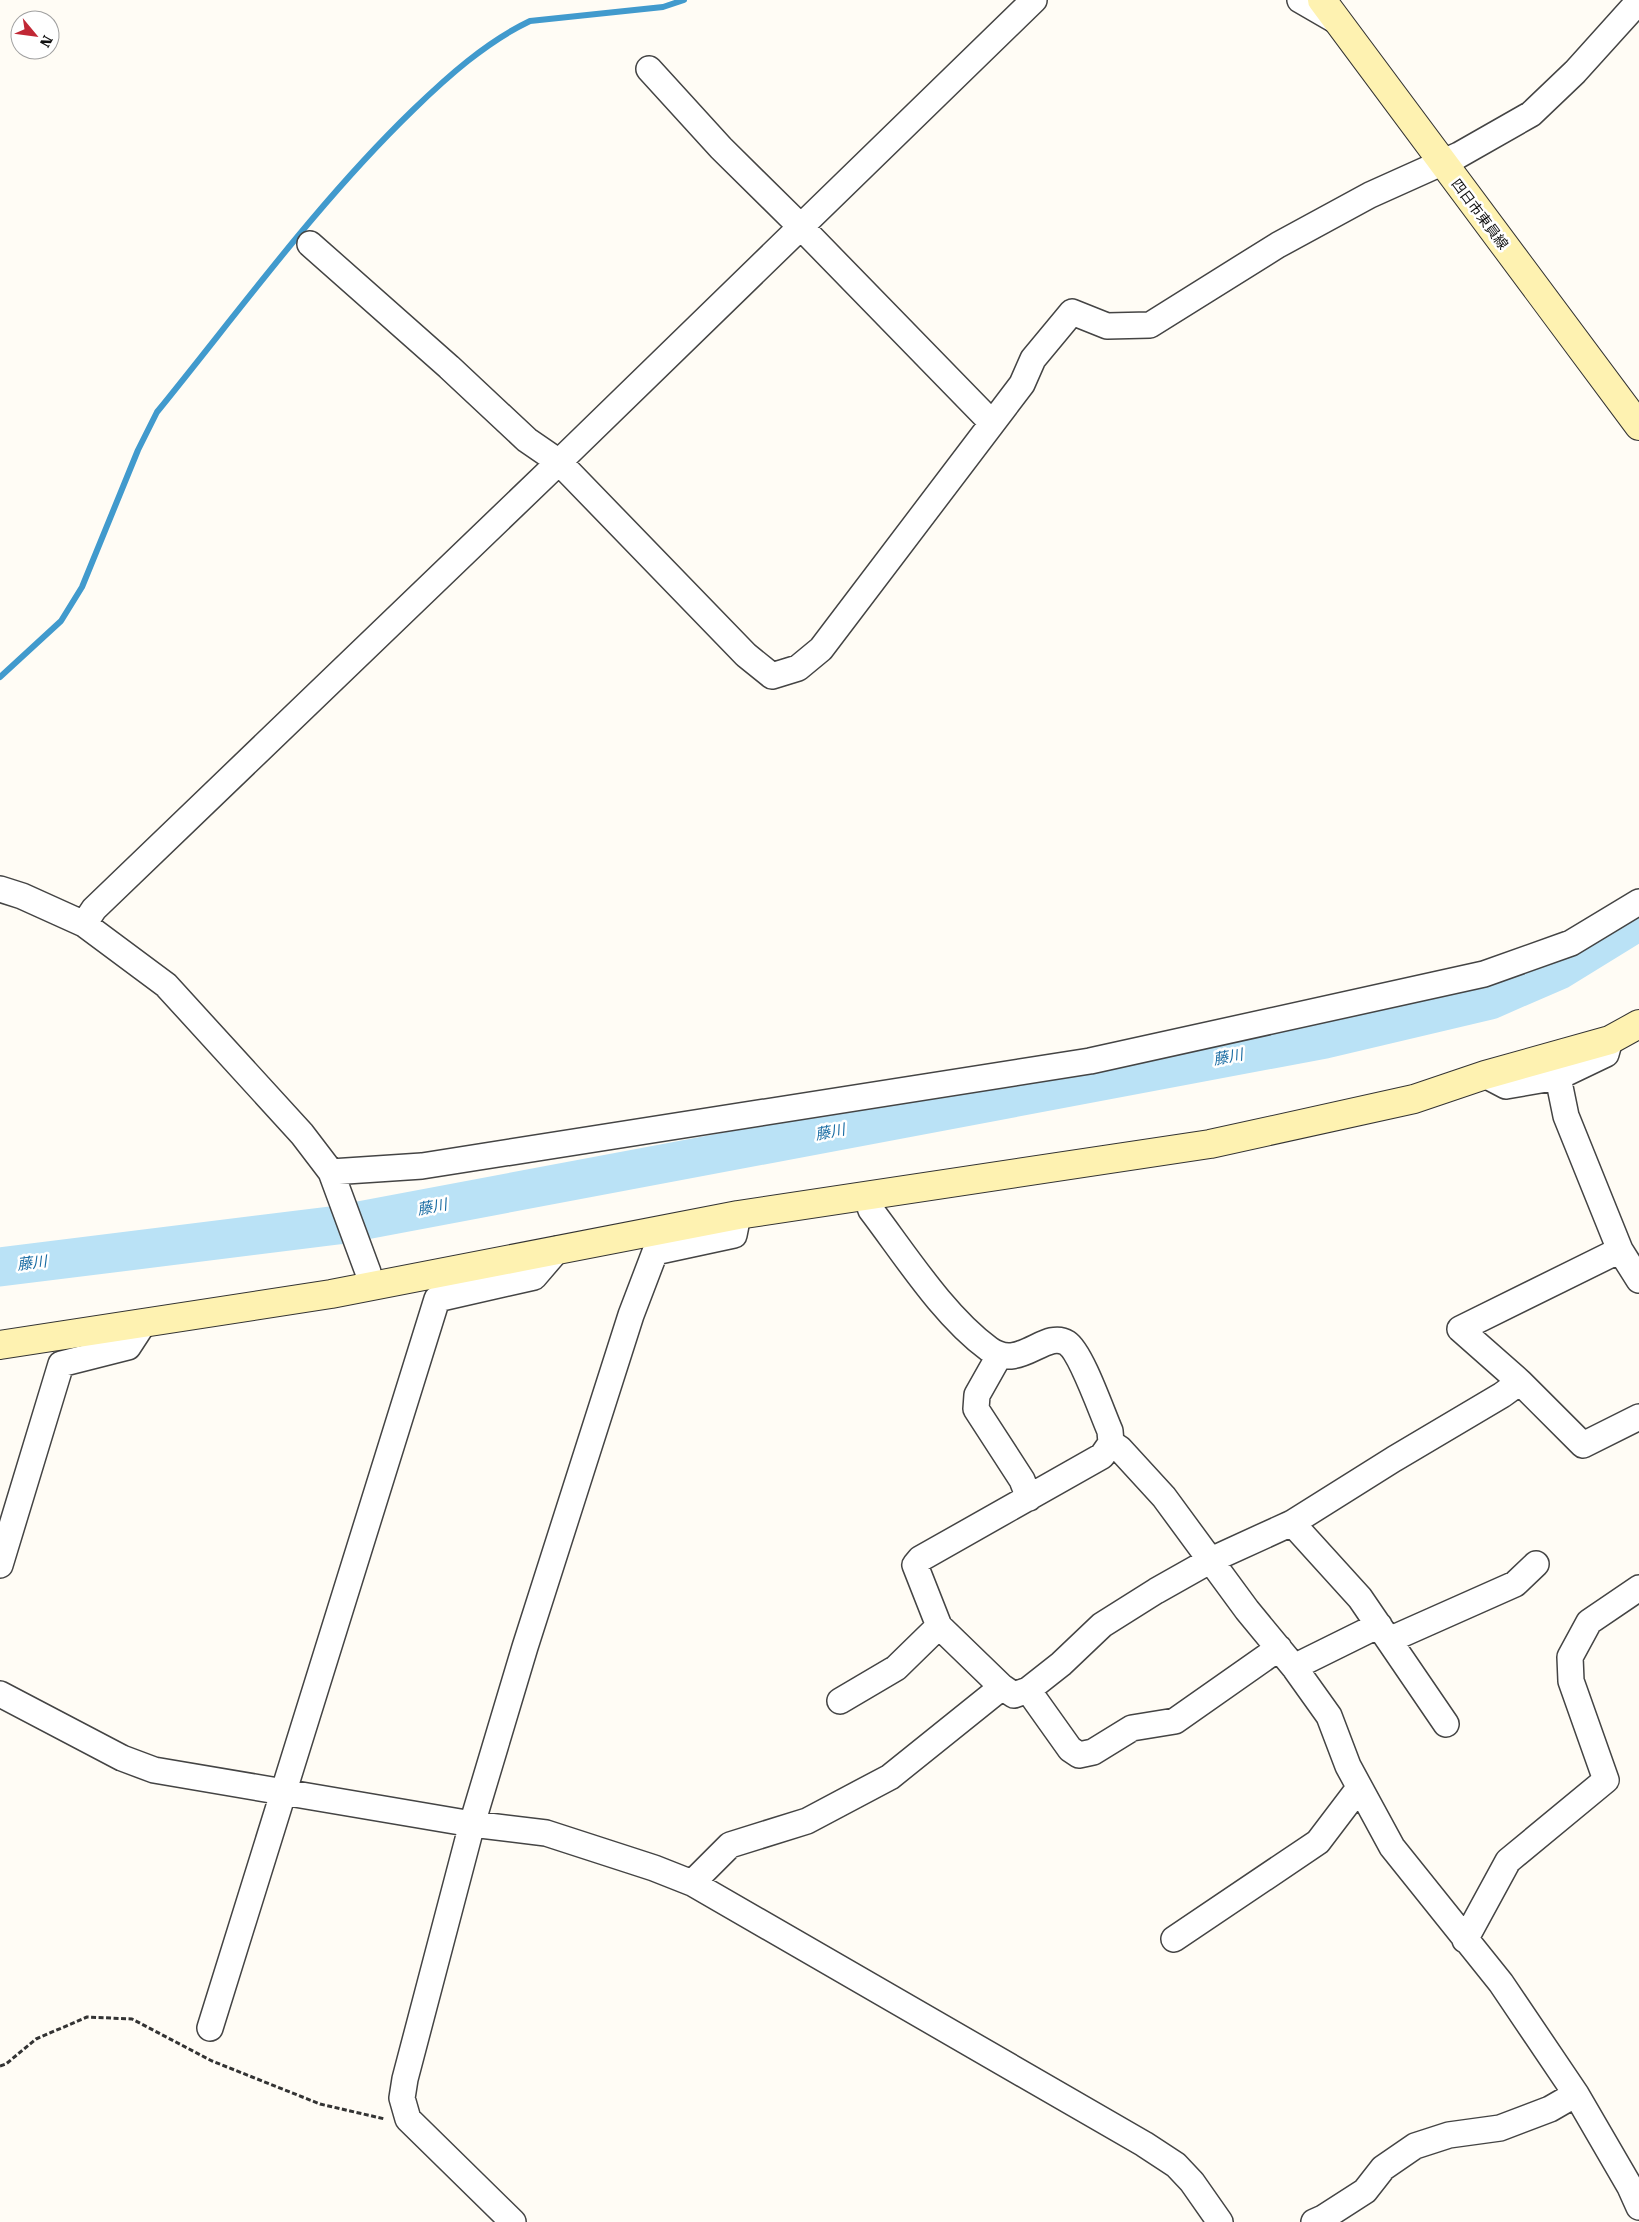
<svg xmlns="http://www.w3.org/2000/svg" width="1639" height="2222" viewBox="0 0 1639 2222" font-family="'Roboto Serif','Noto Sans JP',serif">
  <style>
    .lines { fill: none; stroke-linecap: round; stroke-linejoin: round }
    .stream { stroke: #419acd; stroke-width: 6 }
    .river { stroke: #bae2f6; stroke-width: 39 }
    .street-casing { stroke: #444; stroke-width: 28 }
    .secondary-casing { stroke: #333; stroke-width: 30 }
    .path { stroke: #333; stroke-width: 3; stroke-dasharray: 5 2.5; stroke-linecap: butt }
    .street { stroke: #fff; stroke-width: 25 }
    .secondary { stroke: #fef2b1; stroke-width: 28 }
    .labels { text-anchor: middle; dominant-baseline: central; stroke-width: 5; stroke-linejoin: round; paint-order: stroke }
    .street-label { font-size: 14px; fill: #111; stroke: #fff }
    .water-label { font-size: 15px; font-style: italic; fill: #196ca3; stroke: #fff }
  </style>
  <rect width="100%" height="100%" fill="#fffcf5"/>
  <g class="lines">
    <path class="stream" d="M 0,677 L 61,621 L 82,587 L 138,450 L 157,412 C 240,310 318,202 413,110 C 447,77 486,42 530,21 L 663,7 L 684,0"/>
    <path class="river" d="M 0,1267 L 338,1225 L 1325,1039 L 1490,1000 L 1559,970 L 1639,921"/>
    <g class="street-casing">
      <path id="street" d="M 1300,0 L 1338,22
        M 649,69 L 721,148 L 801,227 L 992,423
        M 310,244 L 449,367 L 527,440 L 559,462 L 746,655 L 772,676 L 798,668 L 821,649 L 1022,384 L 1033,359 L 1072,312 L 1107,326 L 1150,325 L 1278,245 L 1370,195 L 1459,155 L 1531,114 L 1575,72 L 1639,1
        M 0,889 L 22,896 L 84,924 L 166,985 L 302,1134 L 331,1172 L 368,1272 L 368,1286
        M 84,924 L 94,909 L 559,462 L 1034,0
        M 1610,1040 L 1606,1054 L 1558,1077 L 1566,1116 L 1620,1250 L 1639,1280
        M 1485,1075 L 1506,1086 L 1558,1077
        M 331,1172 L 422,1166 L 1090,1061 L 1484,974 L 1571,943 L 1639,902
        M 866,1196 L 871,1210 C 906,1256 943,1315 989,1349 C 1020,1372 1045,1329 1067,1343 C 1081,1352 1102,1413 1110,1431 L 1111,1443 L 1120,1449 L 1164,1497 L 1247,1610 L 1294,1667 L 1329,1716 L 1348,1766 L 1392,1847 L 1501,1983 L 1576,2094 L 1630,2187 L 1639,2207
        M 999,1356 L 977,1395 L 976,1409 L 1022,1480 L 1029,1498
        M 1520,1382 L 1460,1329 L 1620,1250
        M 1292,1523 L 1360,1598 L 1446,1724
        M 0,1565 L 61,1364 L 128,1347 L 143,1324
        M 1389,1640 L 1515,1584 L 1536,1564
        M 1294,1667 L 1379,1625
        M 1002,1687 L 939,1626 L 915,1565 L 920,1559 L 1102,1456 L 1111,1443
        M 1028,1690 L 1070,1749 L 1079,1755 L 1093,1752 L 1132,1728 L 1175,1721 L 1279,1648
        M 0,1694 L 122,1758 L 154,1770 L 472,1824 L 546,1833 L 654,1868 L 692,1883 L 1144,2144 L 1176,2165 L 1192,2182 L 1220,2222
        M 840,1701 L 896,1668 L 939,1626
        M 692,1883 L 730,1845 L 807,1821 L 890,1777 L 1002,1687 L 1014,1695 L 1028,1690 L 1061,1664 L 1102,1625 L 1156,1591 L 1211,1560 L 1292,1523 L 1394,1459 L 1502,1395 L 1520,1382 L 1583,1445 L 1639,1417
        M 1174,1939 L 1318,1842 L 1359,1788
        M 1465,1940 L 1508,1861 L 1606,1780 L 1571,1681 L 1570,1657 L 1589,1622 L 1639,1588
        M 210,2028 L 437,1299 L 534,1277 L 558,1249
        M 513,2222 L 408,2119 L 402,2098 L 405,2079 L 472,1824 L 525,1647 L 631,1315 L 655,1252 L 734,1235 L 738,1215
        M 1314,2222 L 1323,2218 L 1365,2191 L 1383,2168 L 1415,2146 L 1449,2135 L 1500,2128 L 1550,2109 L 1576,2094"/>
    </g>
    <g class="secondary-casing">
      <path id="secondary" d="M 1322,0 L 1639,426
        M 0,1345 L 331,1294 L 738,1215 L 1210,1144 L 1414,1099 L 1485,1075 L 1610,1040 L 1639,1024"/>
    </g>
    <path class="path" d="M 0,2066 L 6,2064 L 36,2039 L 87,2017 L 132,2019 L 212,2061 L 320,2104 L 385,2119"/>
    <use href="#street" class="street"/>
    <use href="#secondary" class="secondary"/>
  </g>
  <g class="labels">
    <g class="street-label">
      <text transform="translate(1480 214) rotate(53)">四日市東員線</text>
    </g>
    <g class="water-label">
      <text transform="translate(1228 1057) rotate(-11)">藤川</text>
      <text transform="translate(830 1132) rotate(-11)">藤川</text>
      <text transform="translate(432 1207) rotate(-11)">藤川</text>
      <text transform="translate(32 1263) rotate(-7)">藤川</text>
    </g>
  </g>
  <g transform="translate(35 35) rotate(119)"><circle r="24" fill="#ffffff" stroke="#a0a0a0"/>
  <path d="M0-4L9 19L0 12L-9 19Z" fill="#c12835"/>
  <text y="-8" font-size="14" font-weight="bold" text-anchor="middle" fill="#111111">N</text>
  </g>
</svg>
